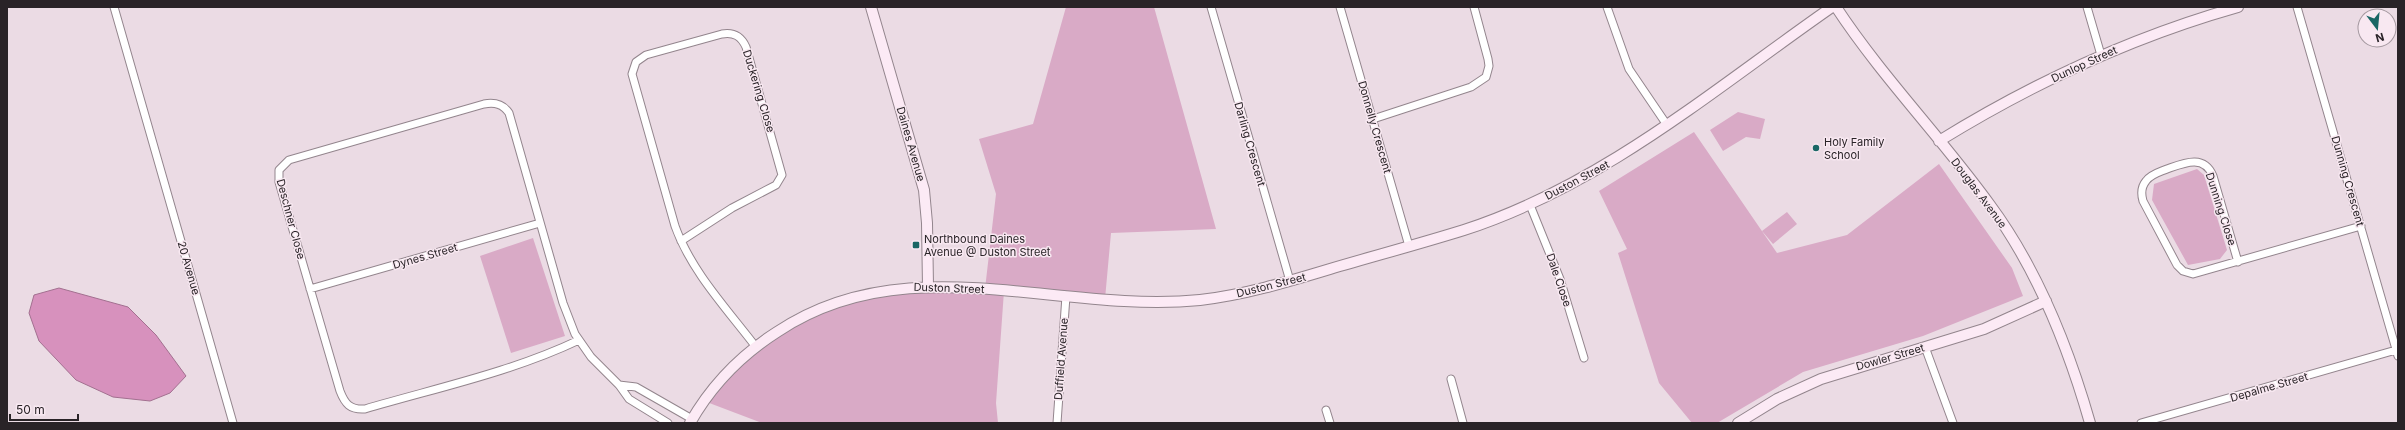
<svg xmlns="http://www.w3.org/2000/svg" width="2405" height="430" viewBox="0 0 2405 430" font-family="Inter,sans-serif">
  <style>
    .green { fill: #d9aac6 }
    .water { fill: #d791bd; stroke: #a37090 }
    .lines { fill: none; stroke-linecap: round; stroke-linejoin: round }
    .street-casing { stroke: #93858d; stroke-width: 9 }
    .secondary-casing { stroke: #93858d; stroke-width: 12 }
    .street { stroke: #fff; stroke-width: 7 }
    .secondary { stroke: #fceaf5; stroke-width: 10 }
    .poi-dot { fill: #1a6765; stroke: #f8e8f1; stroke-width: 1.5 }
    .labels { text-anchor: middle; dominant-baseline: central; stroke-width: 3; stroke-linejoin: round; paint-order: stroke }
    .street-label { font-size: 11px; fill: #292327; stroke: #f8e8f1 }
    .poi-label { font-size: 11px; fill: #292327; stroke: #f8e8f1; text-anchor: start }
  </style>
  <rect width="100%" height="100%" fill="#ebdbe4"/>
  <path class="green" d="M 1066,7 L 1154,7 L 1216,229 L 1111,233 L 1105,299 L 1004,291 L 996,403 L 998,423 L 762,423 L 704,401 L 772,335 L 869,292 L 985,289 L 996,194 L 979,139 L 1033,124 Z
    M 1738,112 L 1765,119 L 1760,139 L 1746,137 L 1723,151 L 1710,130 Z
    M 1694,132 L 1777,253 L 1847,235 L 1939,164 L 2012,268 L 2023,296 L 1923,336 L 1803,372 L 1717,423 L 1692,423 L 1659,383 L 1618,253 L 1627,249 L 1599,191 Z
    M 2197,169 L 2204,175 L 2227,250 L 2220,259 L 2188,265 L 2152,200 L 2154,184 Z
    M 1787,212 L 1797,224 L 1773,244 L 1762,231 Z
    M 533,238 L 565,336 L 511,353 L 480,256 Z"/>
  <path class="water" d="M 59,288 L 128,307 L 156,335 L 186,376 L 170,393 L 150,401 L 113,397 L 76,380 L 39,341 L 29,313 L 34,295 Z"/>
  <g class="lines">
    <g class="street-casing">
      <path id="street" d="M 114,7 L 233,423
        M 1211,7 L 1290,281
        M 1340,7 L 1409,246
        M 1607,7 L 1629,69 L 1667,125
        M 2087,7 L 2101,55
        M 2297,7 L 2398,356
        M 1373,119 L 1471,87 L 1486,77 L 1489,66 L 1488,59 L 1474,7
        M 1530,205 L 1560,279 L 1584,358
        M 681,241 L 732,208 L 776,185 L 782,175 L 746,47 C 741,36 734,32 722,34 L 646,55 L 636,62 L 632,74 L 675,226 C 691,271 727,309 756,347
        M 2238,262 L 2213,176 C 2204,154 2184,163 2167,169 C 2160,172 2151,174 2146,181 C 2141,187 2141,194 2143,201 L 2177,265 L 2183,271 L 2193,274 L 2361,226
        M 310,289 L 540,223
        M 579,340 C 512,372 436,388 365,409 C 350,410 345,404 340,391 L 279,182 L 279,170 L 289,160 L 484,104 C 495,102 503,104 509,113 L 563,303 L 575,334 L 591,357 L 619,385 L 629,399 L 668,423
        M 1925,347 L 1953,423
        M 1451,379 L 1463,423
        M 619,385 L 636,387 L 692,419
        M 1326,410 L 1330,423
        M 1057,423 L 1066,296
        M 2141,423 L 2396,350"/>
    </g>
    <g class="secondary-casing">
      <path id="secondary" d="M 871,7 L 924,190 L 927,223 L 928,286
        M 1836,7 C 1882,77 1941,137 1990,205 C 2038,270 2068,346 2090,423
        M 1939,141 C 2033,83 2132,37 2238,7
        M 690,423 C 711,386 741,355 777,332 C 907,245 1056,314 1200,300 C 1244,295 1287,282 1330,269 C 1374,256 1419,244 1464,230 C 1603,185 1714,89 1832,7
        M 1738,423 L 1777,399 L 1821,379 L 1984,329 L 2046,301"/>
    </g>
    <use href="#street" class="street"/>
    <use href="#secondary" class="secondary"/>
  </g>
  <g class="poi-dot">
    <circle cx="1816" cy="148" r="4"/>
    <rect x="912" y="241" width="8" height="8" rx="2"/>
  </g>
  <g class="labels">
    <g class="street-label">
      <text transform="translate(2084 64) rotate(-25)">Dunlop Street</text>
      <text transform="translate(759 91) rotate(73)">Duckering Close</text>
      <text transform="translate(1375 127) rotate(74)">Donnelly Crescent</text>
      <text transform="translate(911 144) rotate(74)">Daines Avenue</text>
      <text transform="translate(1250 144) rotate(74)">Darling Crescent</text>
      <text transform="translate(1577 180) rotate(-28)">Duston Street</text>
      <text transform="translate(2348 181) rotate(74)">Dunning Crescent</text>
      <text transform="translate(1979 193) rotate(53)">Douglas Avenue</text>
      <text transform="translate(2221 209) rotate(72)">Dunning Close</text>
      <text transform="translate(291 219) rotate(75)">Deschner Close</text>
      <text transform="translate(425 256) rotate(-16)">Dynes Street</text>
      <text transform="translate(189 268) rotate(74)">20 Avenue</text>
      <text transform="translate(1559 280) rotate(71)">Dale Close</text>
      <text transform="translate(1271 285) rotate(-14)">Duston Street</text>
      <text transform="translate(949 288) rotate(2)">Duston Street</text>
      <text transform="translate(1890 357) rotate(-16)">Dowler Street</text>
      <text transform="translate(1061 359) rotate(-86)">Duffield Avenue</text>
      <text transform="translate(2269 387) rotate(-16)">Depalme Street</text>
    </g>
    <g class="poi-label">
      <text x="1824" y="142">Holy Family<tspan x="1824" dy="13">School</tspan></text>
      <text x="924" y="239">Northbound Daines<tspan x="924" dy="13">Avenue @ Duston Street</tspan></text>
    </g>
  </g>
  <rect width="2405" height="430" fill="none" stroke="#292327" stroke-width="16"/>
  <g transform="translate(2377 28) rotate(164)"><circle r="19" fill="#f8e8f1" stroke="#a599a0"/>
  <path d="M0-3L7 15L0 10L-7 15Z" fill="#1a6765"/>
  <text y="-6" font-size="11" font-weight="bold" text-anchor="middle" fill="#292327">N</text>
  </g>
  <path d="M10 414v6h68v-6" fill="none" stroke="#292327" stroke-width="2"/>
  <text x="16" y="414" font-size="12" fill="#292327" stroke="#f8e8f1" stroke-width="3" paint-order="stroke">50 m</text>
</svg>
